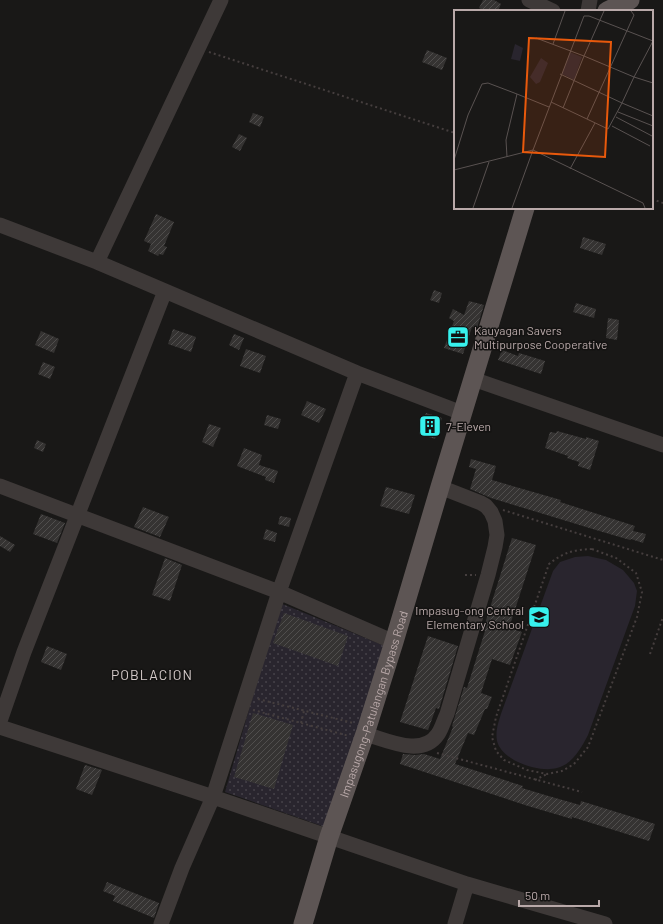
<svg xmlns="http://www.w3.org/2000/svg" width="663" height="924" viewBox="0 0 663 924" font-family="Barlow,sans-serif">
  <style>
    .grass { fill: url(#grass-dots) }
    .garden { fill: #29252e }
    .building { fill: url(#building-hatch) }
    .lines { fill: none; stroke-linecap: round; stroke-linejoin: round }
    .path { stroke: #453e3e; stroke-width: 2; stroke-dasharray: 2 3; stroke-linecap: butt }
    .minor { stroke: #3e3938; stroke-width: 15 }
    .major { stroke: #5d5554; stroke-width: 19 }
    .labels { text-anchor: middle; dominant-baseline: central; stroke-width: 3; stroke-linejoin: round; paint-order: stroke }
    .poi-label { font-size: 12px; fill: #b9a9a9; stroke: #141312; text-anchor: start }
    .street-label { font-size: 12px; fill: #b9a9a9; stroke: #141312 }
    .quarter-label { font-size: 14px; letter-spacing: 1px; fill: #d5cbca; stroke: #141312 }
    .inset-road { fill: none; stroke: #595251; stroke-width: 1 }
    .view { fill: #e8590c; fill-opacity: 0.15; stroke: #e8590c; stroke-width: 2 }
    .inset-edge { fill: none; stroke: #b9a9a9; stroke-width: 2 }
  </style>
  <defs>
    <pattern id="grass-dots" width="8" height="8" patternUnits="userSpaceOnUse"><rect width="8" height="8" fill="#29252e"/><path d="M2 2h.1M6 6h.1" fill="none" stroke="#464249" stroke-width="1.8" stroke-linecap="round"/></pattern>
    <pattern id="building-hatch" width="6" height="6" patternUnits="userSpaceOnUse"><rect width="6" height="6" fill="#353332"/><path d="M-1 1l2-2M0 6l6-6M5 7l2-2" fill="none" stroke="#504e4d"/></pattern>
  </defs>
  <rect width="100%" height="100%" fill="#191817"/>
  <path class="grass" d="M 280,603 L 385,646 L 325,827 L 225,792 Z"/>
  <path class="garden" d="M 588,556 L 606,560 L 623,570 L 634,583 L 637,591 L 635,606 L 588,735 C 581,748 573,764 557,768 C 539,773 502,761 497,741 C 495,731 499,720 502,711 L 553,571 L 560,562 L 575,557 Z"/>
  <path class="building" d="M 483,0 L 494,0 L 501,4 L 498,11 L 485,11 L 479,8 Z
    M 427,50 L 447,58 L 442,70 L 422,62 Z
    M 253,113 L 264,117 L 260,127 L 249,122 Z
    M 239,134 L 247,138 L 240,151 L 232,147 Z
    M 156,214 L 174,222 L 164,246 L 167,247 L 163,255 L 159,254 L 158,256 L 148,251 L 151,244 L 144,241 Z
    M 583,237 L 606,244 L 602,255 L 580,248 Z
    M 434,290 L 442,293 L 439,303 L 430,300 Z
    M 469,301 L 484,305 L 477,328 L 472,327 L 463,354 L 444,348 L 454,321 L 449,318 L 453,309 L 464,315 Z
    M 576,303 L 596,309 L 594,318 L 573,312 Z
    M 608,318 L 619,320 L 617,340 L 606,338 Z
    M 173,329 L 196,337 L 191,352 L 168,344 Z
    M 41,331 L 59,339 L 54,353 L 35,345 Z
    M 234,334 L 244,338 L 239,350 L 229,345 Z
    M 246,349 L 266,356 L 260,373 L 240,366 Z
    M 502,350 L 518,356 L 519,353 L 545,361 L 541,374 L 498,360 Z
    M 43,362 L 55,367 L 50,379 L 38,374 Z
    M 307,401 L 326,409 L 319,423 L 301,415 Z
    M 426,413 L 442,418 L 435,439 L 419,434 Z
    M 267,415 L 281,419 L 278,429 L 264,425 Z
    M 209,424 L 221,428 L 213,447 L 202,442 Z
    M 557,431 L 586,439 L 586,437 L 599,441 L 590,470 L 578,466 L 579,462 L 567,458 L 568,456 L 545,448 L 550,432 L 556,433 Z
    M 37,440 L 46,444 L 43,452 L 34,448 Z
    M 244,448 L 262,455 L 259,465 L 278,471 L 274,483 L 265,480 L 266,477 L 237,466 Z
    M 471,459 L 496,466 L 492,480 L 561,500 L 560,502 L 635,526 L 633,531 L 646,534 L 643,543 L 631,539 L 630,540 L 596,530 L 491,498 L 470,489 L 476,469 L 469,467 Z
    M 386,487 L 415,495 L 409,514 L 380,506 Z
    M 143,507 L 169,517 L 160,537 L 134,527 Z
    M 41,514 L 65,523 L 57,543 L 33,534 Z
    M 280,516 L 291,518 L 289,527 L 278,524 Z
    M 266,529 L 277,533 L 275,542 L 263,539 Z
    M 0,536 L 15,545 L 10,552 L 0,546 Z
    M 512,538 L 536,545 L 509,628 L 522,632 L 510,665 L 492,659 L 481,693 L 492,697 L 487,709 L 485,709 L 474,735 L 468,733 L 455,764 L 523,786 L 522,788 L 545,795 L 580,805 L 581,801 L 655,824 L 649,841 L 572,817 L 572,819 L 528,806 L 400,764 L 403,754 L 415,755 L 424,754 L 440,759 L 453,727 L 452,726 L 464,687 L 467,688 L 485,631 L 483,630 Z
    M 165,558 L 182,565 L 170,601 L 152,595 Z
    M 284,613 L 348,636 L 338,666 L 273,643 Z
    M 428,636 L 458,646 L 439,709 L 436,708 L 428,730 L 400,722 Z
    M 47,646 L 67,654 L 61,670 L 41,662 Z
    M 253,713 L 293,725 L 274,789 L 234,777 Z
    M 85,765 L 102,770 L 92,795 L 76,789 Z
    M 107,882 L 159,903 L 154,918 L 113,901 L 115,896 L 103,891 Z"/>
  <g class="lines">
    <path class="path" d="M 209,52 L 455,133
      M 652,199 L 663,203
      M 503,510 L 663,560
      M 592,549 L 616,558 L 636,573 L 642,592 L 637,617 L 588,747 L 574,764 L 562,771 L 547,774 L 527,770 L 504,760 L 496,751 L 492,737 L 496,717 L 549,564 C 564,552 573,550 592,549 Z
      M 465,575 L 476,575
      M 650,654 L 663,617
      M 258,699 L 353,723
      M 253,710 L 349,736
      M 301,723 L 304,711
      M 437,753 L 582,792
      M 535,780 L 547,774"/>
    <path class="minor" d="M 529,0 L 553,11
      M 588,11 L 590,0
      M 0,225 L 97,262 L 357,373 L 462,413
      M 97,262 L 221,0
      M 473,379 L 663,445
      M 0,486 L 279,592 L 394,642
      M 0,721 L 24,652 L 165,291
      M 0,727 L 213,797 L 279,592 L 357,373
      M 365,734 C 387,740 422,758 438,734 C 442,728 444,720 447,714 L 488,575 L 495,547 L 497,535 L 495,521 L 491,512 L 486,506 L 481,503 L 440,487
      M 161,924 L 182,868 L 213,797 L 467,884 L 605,924
      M 455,924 L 467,884"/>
    <g class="major">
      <path d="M 607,11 L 630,0"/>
      <path id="s1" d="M 303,924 L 329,837 L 365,734 L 394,642 L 440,487 L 525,208"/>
    </g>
  </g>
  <defs>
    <g id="office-square" transform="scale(1.15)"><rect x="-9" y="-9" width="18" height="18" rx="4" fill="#37f1ed" stroke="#141312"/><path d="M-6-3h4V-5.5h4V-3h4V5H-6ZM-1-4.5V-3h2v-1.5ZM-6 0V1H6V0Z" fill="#111"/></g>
    <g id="building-square" transform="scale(1.15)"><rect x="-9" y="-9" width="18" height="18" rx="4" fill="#37f1ed" stroke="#141312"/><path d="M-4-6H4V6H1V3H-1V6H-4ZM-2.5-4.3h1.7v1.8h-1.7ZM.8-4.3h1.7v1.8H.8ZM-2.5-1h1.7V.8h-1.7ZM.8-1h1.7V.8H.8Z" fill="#111"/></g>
    <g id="school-square" transform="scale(1.15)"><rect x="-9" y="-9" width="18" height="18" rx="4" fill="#37f1ed" stroke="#141312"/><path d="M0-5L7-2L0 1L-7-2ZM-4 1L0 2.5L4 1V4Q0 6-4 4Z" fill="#111"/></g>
  </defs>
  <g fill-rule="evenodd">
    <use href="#office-square" x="458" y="337"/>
    <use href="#building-square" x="430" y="426"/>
    <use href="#school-square" x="539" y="617"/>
  </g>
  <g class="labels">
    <g class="poi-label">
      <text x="474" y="330">Kauyagan Savers<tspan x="474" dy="14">Multipurpose Cooperative</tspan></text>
      <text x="446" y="426">7-Eleven</text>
      <text x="524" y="610" text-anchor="end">Impasug-ong Central<tspan x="524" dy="14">Elementary School</tspan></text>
    </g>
    <g class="street-label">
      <text stroke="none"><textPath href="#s1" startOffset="231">Impasugong-Patulangan Bypass Road</textPath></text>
    </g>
    <g class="quarter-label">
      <text x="152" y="674">POBLACION</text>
    </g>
  </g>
  <g transform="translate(454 10)">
    <rect width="199" height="199" fill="#191817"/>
    <path d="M 116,42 L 128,47 L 120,70 L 108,64 Z" fill="#29252e"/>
    <path d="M 61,34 L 69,38 L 66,51 L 57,49 ZM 87,48 L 94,53 L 86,72 L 82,74 L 76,67 Z" fill="#29252e"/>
    <path class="inset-road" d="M 82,28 L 130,46 L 150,1M 199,31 L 180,67 L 199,73M 99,34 L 111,1M 97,92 L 154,119 L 168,93 L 106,64M 109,98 L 130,46 L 180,67 L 168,93 L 199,106M 164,102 L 199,116M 162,107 L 198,126M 133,109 L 180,5 L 177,1M 158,116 L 196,136M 53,147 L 52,130 L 63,84 L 95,97M 0,150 L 14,105 L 28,74 L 34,73 L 63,84M 116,159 L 141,113M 0,160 L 79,140 L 130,6 L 135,6 L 199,31M 19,198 L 35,152M 58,198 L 79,140 L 189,193 L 191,198"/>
    <path class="view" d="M 75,28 L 157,32 L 151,147 L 69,142 Z"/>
    <rect width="199" height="199" class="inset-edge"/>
  </g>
  <path d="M519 900v6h80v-6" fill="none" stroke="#b9a9a9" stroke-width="2"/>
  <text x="525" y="900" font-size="12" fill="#b9a9a9" stroke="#141312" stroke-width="3" paint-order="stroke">50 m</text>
</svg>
